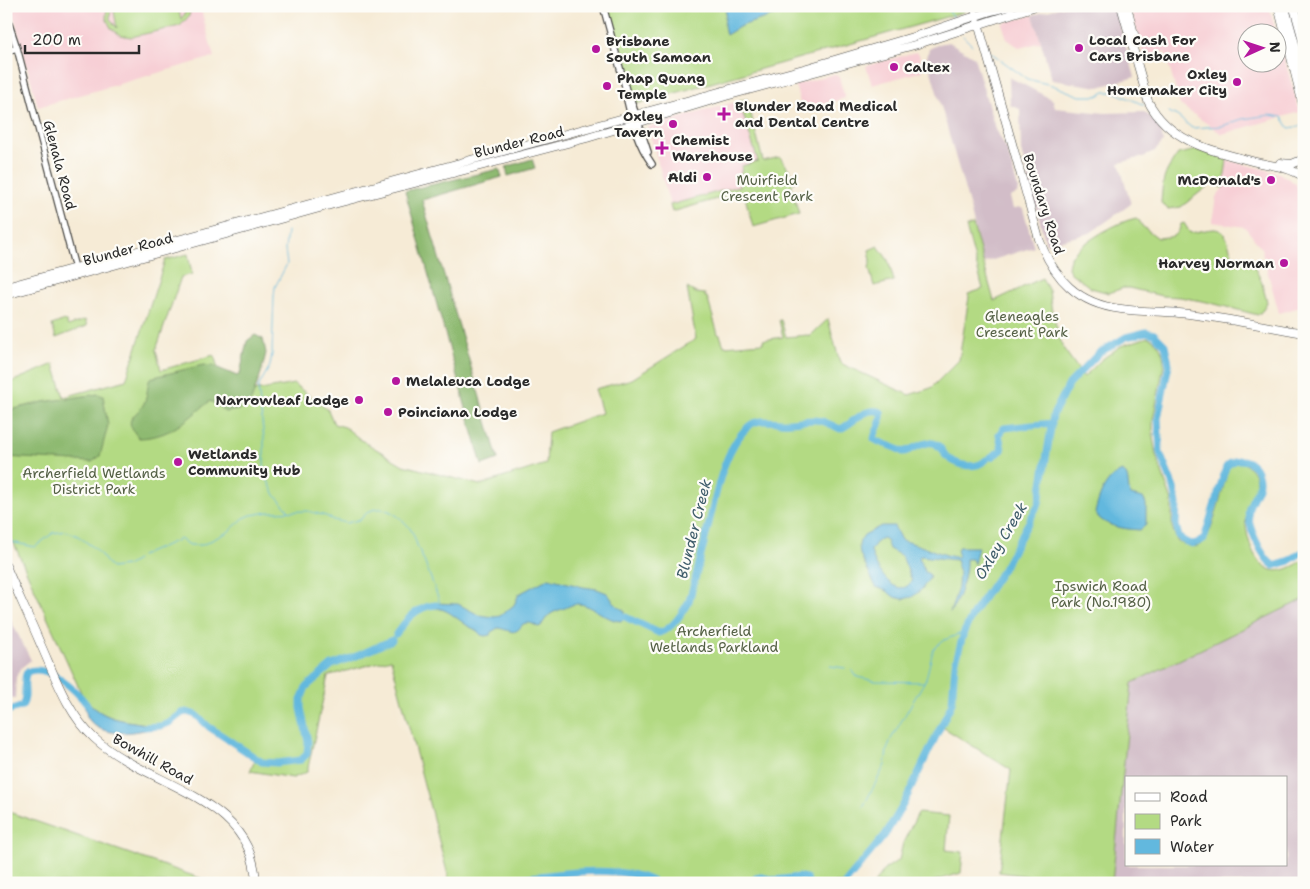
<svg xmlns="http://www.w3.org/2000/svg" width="1310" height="889" viewBox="0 0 1310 889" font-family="'Shantell Sans',sans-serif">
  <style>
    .built { fill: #f7cfd5 }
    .industrial { fill: #d2bdc8; fill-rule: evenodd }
    .green { fill: #b3da83; stroke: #6f8257 }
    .forest { fill: #8eba71; stroke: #5c724e }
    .water { fill: #62b8de; stroke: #467284; fill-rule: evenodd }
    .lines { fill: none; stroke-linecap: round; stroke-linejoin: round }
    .stream { stroke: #62b8de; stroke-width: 1 }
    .river { stroke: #62b8de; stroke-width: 7 }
    .minor-casing { stroke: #494845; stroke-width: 8 }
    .major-casing { stroke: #494845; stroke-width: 9 }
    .highway-casing { stroke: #494845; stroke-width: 11 }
    .minor { stroke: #fff; stroke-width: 5.5 }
    .major { stroke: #fff; stroke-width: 8 }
    .highway { stroke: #fff; stroke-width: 9 }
    .poi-dot { fill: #b5179e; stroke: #fdfcf7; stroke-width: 2 }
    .labels { text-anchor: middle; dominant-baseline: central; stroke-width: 4.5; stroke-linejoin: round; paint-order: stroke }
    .poi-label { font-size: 14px; font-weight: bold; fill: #2b2b2b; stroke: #fdfcf7; text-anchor: start }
    .street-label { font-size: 14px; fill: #2b2b2b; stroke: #fdfcf7 }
    .park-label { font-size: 14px; fill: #546045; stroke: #fdfcf7 }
    .water-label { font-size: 15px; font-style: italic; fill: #3e5c6a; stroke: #fdfcf7 }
  </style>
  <rect width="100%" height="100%" fill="#fdfcf7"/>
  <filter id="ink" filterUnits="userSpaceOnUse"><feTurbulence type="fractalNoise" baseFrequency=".02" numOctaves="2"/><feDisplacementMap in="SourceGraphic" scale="10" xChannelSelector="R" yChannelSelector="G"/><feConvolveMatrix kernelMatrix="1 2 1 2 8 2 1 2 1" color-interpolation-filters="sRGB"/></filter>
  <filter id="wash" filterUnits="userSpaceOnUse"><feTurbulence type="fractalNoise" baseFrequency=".0096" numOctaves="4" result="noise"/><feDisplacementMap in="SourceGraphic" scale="20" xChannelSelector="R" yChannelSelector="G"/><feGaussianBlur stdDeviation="1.12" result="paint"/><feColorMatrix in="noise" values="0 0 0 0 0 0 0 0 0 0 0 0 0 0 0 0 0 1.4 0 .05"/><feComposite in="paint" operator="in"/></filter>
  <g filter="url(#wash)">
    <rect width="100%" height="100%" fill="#f6ebd6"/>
    <path class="built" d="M 11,6 L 200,6 L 214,57 L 38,107 Z
      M 1130,6 L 1269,6 L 1276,32 L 1248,32 L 1248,62 L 1278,62 L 1278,37 L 1300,112 L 1222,134 L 1180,105 L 1165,52 L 1144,57 Z
      M 1033,15 L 1041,42 L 1020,48 L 1007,39 L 1002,23 Z
      M 916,52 L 919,54 L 923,71 L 872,85 L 866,66 Z
      M 834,74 L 839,77 L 845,98 L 802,110 L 795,85 Z
      M 739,101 L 758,161 L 739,186 L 670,205 L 648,127 Z
      M 1227,160 L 1279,173 L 1295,183 L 1304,201 L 1304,306 L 1279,313 L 1261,248 L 1245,227 L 1212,222 L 1216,197 L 1223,188 Z"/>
    <path class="industrial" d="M 1065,6 L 1114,6 L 1135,77 L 1099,87 L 1052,80 L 1033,15 Z
      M 949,42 L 974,57 L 995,128 L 1007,150 L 1018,189 L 1017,194 L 1010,197 L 1013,209 L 1019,207 L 1023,209 L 1034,247 L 983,263 L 970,208 L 927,57 L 929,49 L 939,44 Z
      M 1009,77 L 1053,100 L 1055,108 L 1105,113 L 1144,112 L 1154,120 L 1161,130 L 1163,142 L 1156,150 L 1146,156 L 1119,163 L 1131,204 L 1090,233 L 1046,244 L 1021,151 L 1020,109 L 1010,105 Z
      M 1304,599 L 1304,883 L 1112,883 L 1132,683 ZM 1126,778 L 1286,778 L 1286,865 L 1126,865 Z
      M 6,611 L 31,660 L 22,667 L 16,677 L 15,698 L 6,697 Z"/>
    <path class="green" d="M 107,6 L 111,6 L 110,19 L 117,28 L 113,6 L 178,6 L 181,19 L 185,13 L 186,6 L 191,6 L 189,16 L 180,26 L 131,37 L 120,35 L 111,28 L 106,18 Z
      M 608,6 L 965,6 L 964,12 L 636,104 Z
      M 747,99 L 763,161 L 780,157 L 796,179 L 791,186 L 799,214 L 753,227 L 745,197 L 737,193 L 672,212 L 670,205 L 739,186 L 742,166 L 758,161 L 739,101 Z
      M 1197,150 L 1227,160 L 1223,188 L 1213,182 L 1181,207 L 1168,209 L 1161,203 C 1163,178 1163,175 1178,154 Z
      M 1136,218 L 1139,220 L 1142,226 L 1158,238 C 1172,236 1177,239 1181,224 L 1184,223 L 1190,233 C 1198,232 1207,229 1214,229 C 1229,230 1227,245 1232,253 C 1236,259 1245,260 1251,261 L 1261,280 L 1267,302 L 1263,310 L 1258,315 L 1207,302 L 1180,297 L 1162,296 L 1129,288 L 1123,288 L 1109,293 L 1091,288 L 1071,273 L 1068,268 C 1069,262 1070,257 1074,253 C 1087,240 1117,222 1136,218 Z
      M 973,225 L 994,301 L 1042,278 L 1049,291 L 1052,312 L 1063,348 L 1084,377 L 1101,360 L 1121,346 L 1148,337 C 1160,341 1164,353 1164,365 L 1153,420 L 1153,438 L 1156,455 L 1172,501 L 1172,527 L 1177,541 C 1185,545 1194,550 1202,544 C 1212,537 1224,482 1229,467 L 1232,463 L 1242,462 C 1249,466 1255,472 1256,480 C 1258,491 1248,498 1246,509 C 1243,526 1251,564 1271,570 C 1283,573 1294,566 1304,560 L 1304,599 L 1132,683 L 1112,883 L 1077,883 L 999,872 L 1011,770 L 941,726 C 914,782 890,839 845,883 L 809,883 L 806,878 L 800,877 L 775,880 L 761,877 L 756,878 L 752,883 L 656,883 L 640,875 L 617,872 L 574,873 L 489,883 L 450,883 L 391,659 L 328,676 L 307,772 L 293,778 L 250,771 L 256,758 L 209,727 L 196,715 L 187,712 L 182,713 L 169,723 L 152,727 L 151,725 C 121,719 105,722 83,697 L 6,526 L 6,388 L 11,382 L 54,364 L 64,397 L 126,380 L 165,260 L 188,254 L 192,274 L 181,277 L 156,350 L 161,370 L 214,355 L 225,392 L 261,390 L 294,384 L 328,410 L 334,424 L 345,427 L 361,440 L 403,465 L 480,485 L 546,464 L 548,432 L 602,413 L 595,389 L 632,379 L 696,339 L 687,288 L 696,293 L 705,294 L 705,297 L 707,297 L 718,334 L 720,335 L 724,346 L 763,343 L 763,340 L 783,337 L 779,320 L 781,320 L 786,337 L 808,335 L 809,337 L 828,319 L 840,363 L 909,395 L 931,388 L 959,360 L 969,297 L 968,294 L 983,289 L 966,227 Z
      M 878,246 L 888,260 L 894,281 L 874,286 L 869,268 L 871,260 L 869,250 Z
      M 65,320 L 68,326 L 85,320 L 87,326 L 56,338 L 52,325 Z
      M 6,811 L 214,883 L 6,883 Z
      M 918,813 L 949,816 L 946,850 L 963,852 L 961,873 L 928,883 L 874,883 L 885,869 L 899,860 L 903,843 Z"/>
    <path class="forest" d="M 532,159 L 535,168 L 508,176 L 506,167 Z
      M 499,169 L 502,177 L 422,200 L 498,459 L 482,465 L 405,191 Z
      M 255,335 L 263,339 L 266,353 L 261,373 L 251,401 L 238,410 L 225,412 L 217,405 L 210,401 C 186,420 171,437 139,438 C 119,416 139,417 145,401 C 148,394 147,385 150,378 L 203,365 L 213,366 L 237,376 L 240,374 L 247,341 Z
      M 98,394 L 103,396 L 108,425 L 100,456 L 92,462 L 6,457 L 6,411 L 43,402 Z"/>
    <path class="water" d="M 721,6 L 793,6 L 787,11 L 741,26 L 726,35 L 724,26 L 726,9 Z
      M 1122,471 C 1131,477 1126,486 1131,495 L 1143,498 L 1146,504 L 1146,525 L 1140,530 C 1125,529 1104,527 1095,513 C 1099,496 1105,478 1122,471 Z
      M 881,526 L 894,526 L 901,540 C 912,542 950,558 957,557 L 958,554 L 957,549 L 959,547 L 978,547 L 974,564 L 972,559 L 966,559 C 967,575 959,599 950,613 L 958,587 L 959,570 L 956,560 L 920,556 L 919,558 L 925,572 L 929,574 L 930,577 L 922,589 L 912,597 L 903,599 L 894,597 L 887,591 L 876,587 L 860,554 L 859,546 L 860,541 L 864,535 ZM 883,538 L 886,540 L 889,549 L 902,556 L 912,581 C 897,603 873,566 871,550 L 878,540 Z
      M 549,578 L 583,587 L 597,589 L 607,593 L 617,606 L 625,611 L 624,618 L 621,621 C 608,622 591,603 577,604 C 571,604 567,608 562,609 C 548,614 548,615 541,626 L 538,627 C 532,623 529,622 523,624 C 514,637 511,630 498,628 L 491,632 L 490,635 L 485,636 L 481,635 C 477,630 474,629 468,626 C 454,617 446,606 428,608 L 426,605 L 434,603 L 458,604 L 479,615 L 494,617 L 500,616 L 514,605 L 519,594 Z
      M 83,696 C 104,722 121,719 151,725 L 153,728 C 134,733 98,739 87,716 C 86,713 86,710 85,708 C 84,703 83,701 83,696 Z"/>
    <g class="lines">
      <path class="stream" d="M 942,6 L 951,13 L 955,20
        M 963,36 L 972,45
        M 990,52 L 1027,79 L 1052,85 L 1080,96 L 1097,96 L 1105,92 L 1114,92 L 1144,105
        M 1169,112 L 1177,116 L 1192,128 L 1222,126 L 1242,119 L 1270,115 L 1282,117 L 1289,128 L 1303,126
        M 287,231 L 285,250 L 287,264 L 275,287 L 274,296 L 272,354 L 270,366 L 258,387 L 264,438 L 264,473 L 275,495 L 288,510
        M 6,541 L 35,547 L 53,533 L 66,531 L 78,536 L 97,550 L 111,568 L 127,566 L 137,560
        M 141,556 L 180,539 L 190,545 L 202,545 L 228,532 L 244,518 L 251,515 L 269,512 L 308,511 L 326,516 L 333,520 L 347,523 L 361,519 C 376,499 396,512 409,527 C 413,532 415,539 417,545 C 426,564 433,584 440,603
        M 830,666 L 845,668
        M 852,670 L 857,677 L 875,681 L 924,682
        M 863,807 L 885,765 L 887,750 L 891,739 L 926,679 L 933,650 L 942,641 L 964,632"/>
      <path class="river" d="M 991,457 L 1002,450 L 999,434 L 1004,428 L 1052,423
        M 617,613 L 659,633 C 674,628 681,614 689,601 C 696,577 702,552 708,527 C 716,496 723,448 749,426 C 761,416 776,424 790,422 C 816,420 815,416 840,429 C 855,423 864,406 881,412 C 883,423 875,429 874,439 C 883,445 892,445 903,452 C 912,451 922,441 933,443 C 940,444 942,452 946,456 C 957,466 975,470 986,460
        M 396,634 C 406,620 417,606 436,605
        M 6,709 L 11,710 L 22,706 C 29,695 21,683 27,672 C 47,662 77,691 88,706
        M 144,727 L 160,726 L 169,723 L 182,713 L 187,712 L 196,715 L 209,727 L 262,762 L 277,763 L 301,760 L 307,754 L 308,742 L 301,708 L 301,700 L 306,687 L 332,665 L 359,655 L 392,640
        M 489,883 C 535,877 616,860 656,883
        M 752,883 L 756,878 L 761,877 L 775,880 L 800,877 L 806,878 L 809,883
        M 845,883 L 885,835 L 903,805 L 952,703 L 955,664 L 964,632 L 974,612 L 1003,569 L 1039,503 L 1053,415 L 1069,384 L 1099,353 L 1126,337 L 1146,332 L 1154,334 L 1165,345 L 1169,364 L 1158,418 L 1160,453 L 1174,488 L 1177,504 L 1176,525 L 1179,537 C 1188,545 1194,546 1204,539 L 1226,467 C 1238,454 1257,460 1259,479 C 1260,490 1252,497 1249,508 C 1245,522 1262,558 1274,566 L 1287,562 L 1304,551"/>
    </g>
  </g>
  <g filter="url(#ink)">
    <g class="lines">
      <g class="minor-casing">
        <path id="minor" d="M 603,6 L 626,90 L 626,96 C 632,121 637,143 652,164
          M 973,6 L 976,16
          M 6,15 L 17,48 L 76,272
          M 6,51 L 17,48
          M 629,94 L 648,152"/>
      </g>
      <g class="major-casing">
        <path id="major" d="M 1121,6 L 1148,101 C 1170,144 1217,152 1260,163 C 1275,166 1291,168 1304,177
          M 1127,6 L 1135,38
          M 1278,6 L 1304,109
          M 978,23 L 1039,239 C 1054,279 1078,304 1121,309 C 1140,312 1160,311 1179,313 C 1221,317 1262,326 1304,333
          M 1280,163 L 1292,164 L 1304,159
          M 6,287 L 807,68 L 916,36 L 988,12 L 1011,6
          M 6,295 L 334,204 L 587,138 L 726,96 L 918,44 L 1036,6
          M 6,566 C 17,592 29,617 40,643 C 55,676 67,713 94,738 C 147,787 253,795 256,883"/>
      </g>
      <g class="highway-casing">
        <path id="highway" d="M 1284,6 L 1304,78
          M 1294,6 L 1304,42"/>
      </g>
      <use href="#minor" class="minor"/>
      <use href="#major" class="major"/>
      <use href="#highway" class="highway"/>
    </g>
  </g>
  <g class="poi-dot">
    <circle cx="1079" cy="48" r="5"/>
    <circle cx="596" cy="49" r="5"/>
    <circle cx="894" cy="67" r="5"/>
    <circle cx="1237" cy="82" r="5"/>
    <circle cx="607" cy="86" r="5"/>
    <path d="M721.5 106.5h5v5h5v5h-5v5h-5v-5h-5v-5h5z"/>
    <circle cx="673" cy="124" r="5"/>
    <path d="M659.5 140.5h5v5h5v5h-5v5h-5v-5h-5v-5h5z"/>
    <circle cx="707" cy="177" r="5"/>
    <circle cx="1271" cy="180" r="5"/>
    <circle cx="1284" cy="263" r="5"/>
    <circle cx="396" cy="381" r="5"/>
    <circle cx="359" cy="400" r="5"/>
    <circle cx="388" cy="412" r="5"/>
    <circle cx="178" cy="462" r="5"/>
  </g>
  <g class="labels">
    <g class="poi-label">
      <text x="1089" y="40">Local Cash For<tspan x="1089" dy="16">Cars Brisbane</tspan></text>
      <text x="606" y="41">Brisbane<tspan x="606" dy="16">South Samoan</tspan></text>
      <text x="904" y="67">Caltex</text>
      <text x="1227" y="74" text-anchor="end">Oxley<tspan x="1227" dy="16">Homemaker City</tspan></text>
      <text x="617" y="78">Phap Quang<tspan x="617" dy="16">Temple</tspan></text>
      <text x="735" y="106">Blunder Road Medical<tspan x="735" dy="16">and Dental Centre</tspan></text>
      <text x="663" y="116" text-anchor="end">Oxley<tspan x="663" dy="16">Tavern</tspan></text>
      <text x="672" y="140">Chemist<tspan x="672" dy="16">Warehouse</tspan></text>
      <text x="697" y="177" text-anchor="end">Aldi</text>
      <text x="1261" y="180" text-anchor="end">McDonald's</text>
      <text x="1274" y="263" text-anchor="end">Harvey Norman</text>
      <text x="406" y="381">Melaleuca Lodge</text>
      <text x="349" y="400" text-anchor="end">Narrowleaf Lodge</text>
      <text x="398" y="412">Poinciana Lodge</text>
      <text x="188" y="454">Wetlands<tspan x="188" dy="16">Community Hub</tspan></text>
    </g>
    <g class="street-label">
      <text transform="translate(519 142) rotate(-14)">Blunder Road</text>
      <text transform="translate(60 165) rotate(75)">Glenala Road</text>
      <text transform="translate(1044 204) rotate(72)">Boundary Road</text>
      <text transform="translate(128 249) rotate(-15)">Blunder Road</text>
      <text transform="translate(153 759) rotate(29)">Bowhill Road</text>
    </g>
    <g class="park-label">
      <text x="767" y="180">Muirfield<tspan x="767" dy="16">Crescent Park</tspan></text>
      <text x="1022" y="316">Gleneagles<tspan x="1022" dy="16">Crescent Park</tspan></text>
      <text x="94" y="473">Archerfield Wetlands<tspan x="94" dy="16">District Park</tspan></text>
      <text x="1101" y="586">Ipswich Road<tspan x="1101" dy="16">Park (No.1980)</tspan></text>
      <text x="714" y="631">Archerfield<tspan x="714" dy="16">Wetlands Parkland</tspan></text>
    </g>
    <g class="water-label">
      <text transform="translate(694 529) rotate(-76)">Blunder Creek</text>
      <text transform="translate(1001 541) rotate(-59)">Oxley Creek</text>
    </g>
  </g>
  <rect width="1310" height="889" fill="none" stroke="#fdfcf7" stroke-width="25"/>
  <rect x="1125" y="776" width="162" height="90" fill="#fdfcf7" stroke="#a9a8a5"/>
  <rect x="1135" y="793" width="25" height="8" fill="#ffffff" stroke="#a9a8a5"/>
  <text x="1170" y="802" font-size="15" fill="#2b2b2b">Road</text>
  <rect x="1135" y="814" width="25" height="15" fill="#b3da83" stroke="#a9a8a5"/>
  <text x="1170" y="826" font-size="15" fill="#2b2b2b">Park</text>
  <rect x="1135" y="839" width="25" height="15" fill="#62b8de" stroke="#a9a8a5"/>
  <text x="1170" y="852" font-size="15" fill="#2b2b2b">Water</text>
  <g transform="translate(1262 48) rotate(87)"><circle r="24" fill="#fdfcf7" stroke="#a9a8a5"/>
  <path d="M0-4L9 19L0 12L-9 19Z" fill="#b5179e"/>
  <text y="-8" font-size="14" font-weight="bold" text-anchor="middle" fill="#2b2b2b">N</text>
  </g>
  <path d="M25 45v8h114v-8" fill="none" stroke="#2b2b2b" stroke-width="2.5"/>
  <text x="32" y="45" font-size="15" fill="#2b2b2b" stroke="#fdfcf7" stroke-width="4" paint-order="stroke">200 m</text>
</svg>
